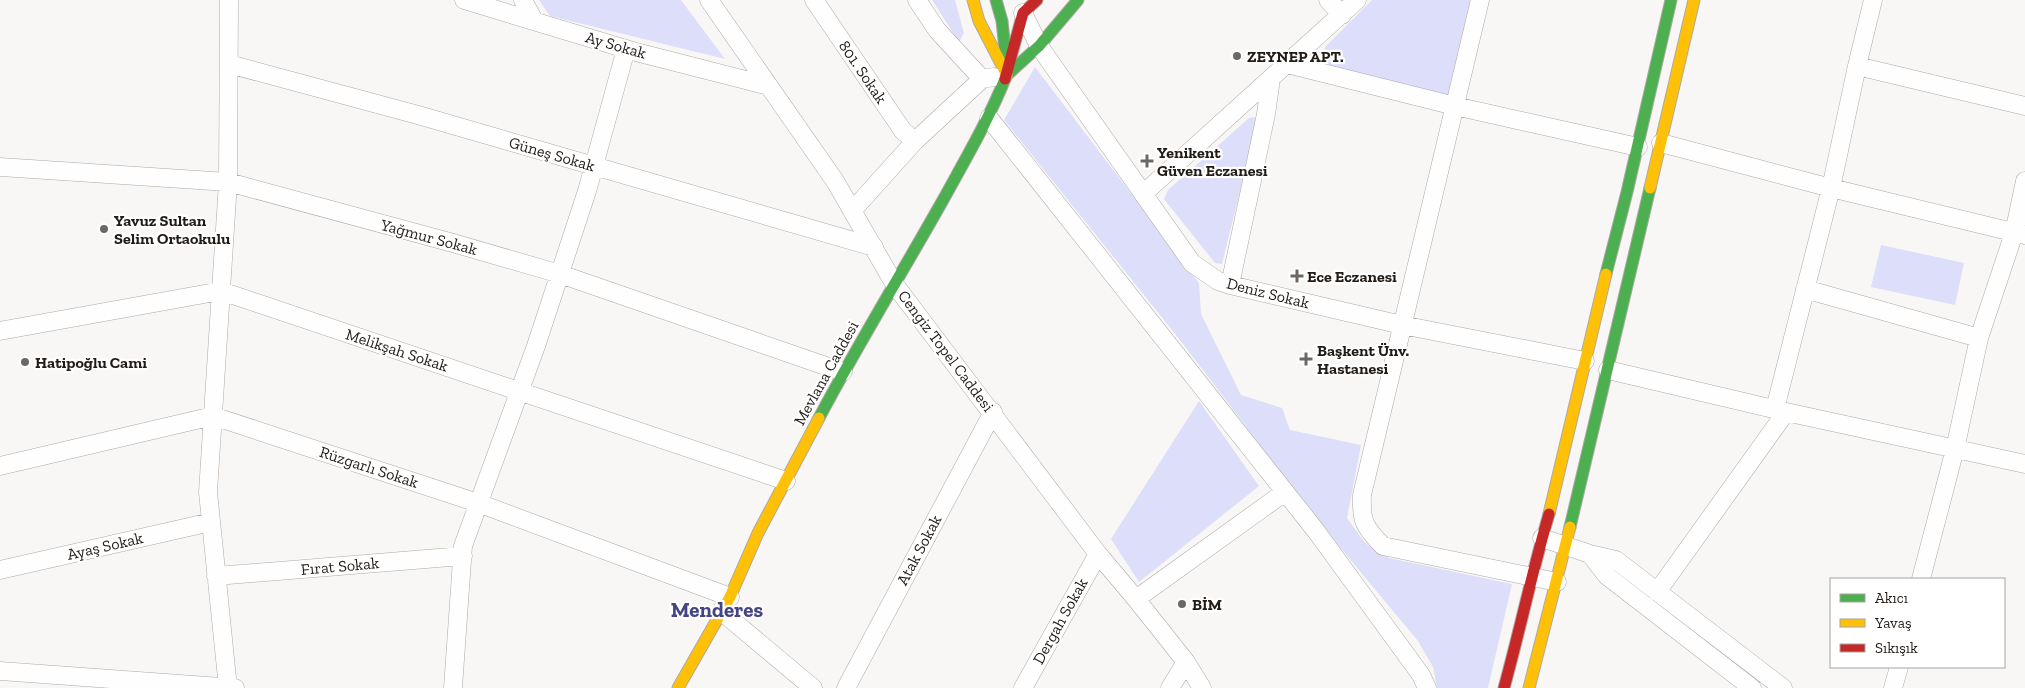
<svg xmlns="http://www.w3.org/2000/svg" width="2025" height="688" viewBox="0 0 2025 688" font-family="'Zilla Slab',serif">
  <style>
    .green { fill: #dcdefa }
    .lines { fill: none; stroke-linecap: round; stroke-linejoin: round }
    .street-casing { stroke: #aea9a5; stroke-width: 19 }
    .fast-casing { stroke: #aea9a5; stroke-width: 13 }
    .slow-casing { stroke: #aea9a5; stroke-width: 13 }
    .jam-casing { stroke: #aea9a5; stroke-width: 13 }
    .street { stroke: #fefefe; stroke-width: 18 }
    .fast { stroke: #4caf50; stroke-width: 11 }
    .slow { stroke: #ffc107; stroke-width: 11 }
    .jam { stroke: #c62828; stroke-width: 11 }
    .poi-dot { fill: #6e6864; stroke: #fff; stroke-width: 2 }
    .labels { text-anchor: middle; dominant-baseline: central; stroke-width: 4.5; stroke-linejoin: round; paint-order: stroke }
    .street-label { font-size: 16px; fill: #231b16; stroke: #fff }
    .poi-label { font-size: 16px; font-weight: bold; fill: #231b16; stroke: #fff; text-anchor: start }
    .district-label { font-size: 21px; font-weight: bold; fill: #444582; stroke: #fff }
  </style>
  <rect width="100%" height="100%" fill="#f9f7f5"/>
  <path class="green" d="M 539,0 L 681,0 L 725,59 L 550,16 Z
    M 932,0 L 955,0 L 964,33 L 959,42 Z
    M 1372,0 L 1474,0 L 1455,86 L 1447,96 L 1334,69 L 1328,64 L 1323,57 L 1325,47 Z
    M 1035,67 L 1199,283 L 1201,314 L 1241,395 L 1282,408 L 1290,430 L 1361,445 L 1347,518 L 1365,543 L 1389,558 L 1512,584 L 1488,688 L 1437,688 L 1433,667 L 1418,641 L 1324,528 L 1176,335 L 1004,120 Z
    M 1254,117 L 1257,122 L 1222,264 L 1215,263 L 1164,199 L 1168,190 L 1249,118 Z
    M 1881,245 L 1964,263 L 1955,305 L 1871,287 Z
    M 1199,401 L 1259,486 L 1139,582 L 1111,539 Z"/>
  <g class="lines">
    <g class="street-casing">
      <path id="street" d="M 464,0 L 636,52 L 769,86
        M 523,0 L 534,21
        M 709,0 L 835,181 L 895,285 L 1098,554 L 1136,599 L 1186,662 L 1202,688
        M 814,0 L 903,131 L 915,141
        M 917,0 L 937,30 L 982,79 L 994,77
        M 1328,0 L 1342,15
        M 1480,0 L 1362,495 C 1361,521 1364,527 1383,546 L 1557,582
        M 1023,13 L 1039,46 L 1192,263 L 1218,281 L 1230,285 L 1402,325 L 1585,361
        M 229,64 L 418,115 L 874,247
        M 1287,64 L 1455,106 L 1638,147
        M 1857,66 L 2025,106
        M 989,118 L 1316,531 L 1421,675 L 1427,688
        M 1661,143 L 1831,188 L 2025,235
        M 0,167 L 228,182 L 453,243 L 560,274 L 843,372
        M 1143,194 L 1357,0
        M 852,211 L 915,141 L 982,79
        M 1230,285 L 1266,114 L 1271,79
        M 1805,289 L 1979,338
        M 0,331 L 221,291 L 786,481
        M 1608,370 L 1786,412 L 2025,464
        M 1775,409 L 1831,188 L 1857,66 L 1873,0
        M 0,466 L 213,416 L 478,503 L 730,597
        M 1542,538 L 1590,554 L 1616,560 L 1783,688
        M 1590,554 L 1607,576 L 1752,688
        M 0,570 L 211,522
        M 216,576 L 463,556
        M 1921,579 L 1955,449 L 1979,338 L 2014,233 L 2025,181
        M 1657,592 L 1786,412
        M 1136,599 L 1285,492
        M 721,611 L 813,688
        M 0,671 L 235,688
        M 228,688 L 208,492 L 228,182 L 229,0
        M 453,688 L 463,546 L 536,346 L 587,191 L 626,49
        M 846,688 L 993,412
        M 1023,688 L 1098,554
        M 1170,688 L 1186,662
        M 1893,688 L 1899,667"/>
    </g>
    <g class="fast-casing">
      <path id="fast" d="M 996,0 L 1002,21 L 1006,59
        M 1007,75 L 1039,46 L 1078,0
        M 1606,274 L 1627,192 L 1671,0
        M 819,418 C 858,344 902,273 943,200 C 965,160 988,121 1005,79
        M 1570,527 L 1650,188"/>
    </g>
    <g class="slow-casing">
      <path id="slow" d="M 973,0 L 979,21 L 1007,75
        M 1650,188 L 1694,0
        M 1549,514 L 1606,274
        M 678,688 L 730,597 L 758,533 L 819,418
        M 1529,688 L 1570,527"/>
    </g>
    <g class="jam-casing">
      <path id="jam" d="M 1005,79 L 1023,13 L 1037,0
        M 1504,688 C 1520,630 1532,572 1549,514"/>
    </g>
    <use href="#street" class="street"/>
    <use href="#fast" class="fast"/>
    <use href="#slow" class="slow"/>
    <use href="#jam" class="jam"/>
  </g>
  <g class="poi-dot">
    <circle cx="1237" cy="56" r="5"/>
    <path d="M1144.5 153.5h5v5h5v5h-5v5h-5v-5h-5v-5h5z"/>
    <circle cx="104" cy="229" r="5"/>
    <path d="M1294.5 268.5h5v5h5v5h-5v5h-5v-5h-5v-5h5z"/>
    <path d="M1303.5 351.5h5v5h5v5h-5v5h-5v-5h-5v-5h5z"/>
    <circle cx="25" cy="362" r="5"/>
    <circle cx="1182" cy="604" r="5"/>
  </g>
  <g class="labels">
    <g class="street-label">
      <text transform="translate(616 45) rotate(16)">Ay Sokak</text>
      <text transform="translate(863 72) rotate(56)">801. Sokak</text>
      <text transform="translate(552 154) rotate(16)">Güneş Sokak</text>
      <text transform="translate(429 237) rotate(15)">Yağmur Sokak</text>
      <text transform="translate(1268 293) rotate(14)">Deniz Sokak</text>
      <text transform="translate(397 350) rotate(18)">Melikşah Sokak</text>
      <text transform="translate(946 351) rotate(53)">Cengiz Topel Caddesi</text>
      <text transform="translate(826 373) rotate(-61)">Mevlana Caddesi</text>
      <text transform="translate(369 467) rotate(18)">Rüzgarlı Sokak</text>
      <text transform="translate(105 546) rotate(-13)">Ayaş Sokak</text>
      <text transform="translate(919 550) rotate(-62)">Atak Sokak</text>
      <text transform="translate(340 566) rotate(-5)">Fırat Sokak</text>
      <text transform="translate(1060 621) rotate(-61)">Dergah Sokak</text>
    </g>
    <g class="poi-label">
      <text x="1247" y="56">ZEYNEP APT.</text>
      <text x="1157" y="152">Yenikent<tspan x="1157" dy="18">Güven Eczanesi</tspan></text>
      <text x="114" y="220">Yavuz Sultan<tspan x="114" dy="18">Selim Ortaokulu</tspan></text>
      <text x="1307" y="276">Ece Eczanesi</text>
      <text x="1317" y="350">Başkent Ünv.<tspan x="1317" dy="18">Hastanesi</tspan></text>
      <text x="35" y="362">Hatipoğlu Cami</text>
      <text x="1192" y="604">BİM</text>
    </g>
    <g class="district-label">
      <text x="717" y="609">Menderes</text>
    </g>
  </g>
  <rect x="1830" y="578" width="175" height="90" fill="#ffffff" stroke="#a7a4a2"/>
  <rect x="1840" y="594" width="25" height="8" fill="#4caf50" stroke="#a7a4a2"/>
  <text x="1875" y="603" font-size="15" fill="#231b16">Akıcı</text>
  <rect x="1840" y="619" width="25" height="8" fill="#ffc107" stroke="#a7a4a2"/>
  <text x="1875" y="628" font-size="15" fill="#231b16">Yavaş</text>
  <rect x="1840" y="644" width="25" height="8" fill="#c62828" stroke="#a7a4a2"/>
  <text x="1875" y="653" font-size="15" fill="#231b16">Sıkışık</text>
</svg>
